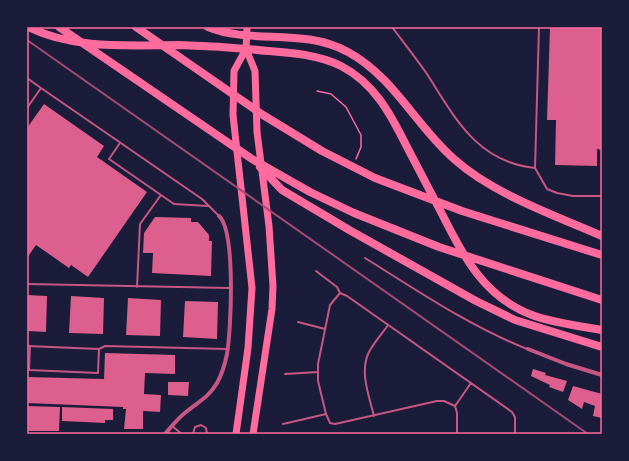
<svg xmlns="http://www.w3.org/2000/svg" width="629" height="461" viewBox="0 0 629 461" font-family="'Zilla Slab',serif">
  <style>
    .building { fill: #dd5f8e }
    .lines { fill: none; stroke-linecap: round; stroke-linejoin: round }
    .path { stroke: #ff6b9d; stroke-width: 1.5 }
    .service { stroke: #c65784; stroke-width: 2 }
    .minor { stroke: #c65784; stroke-width: 4 }
    .primary { stroke: #ff6b9d; stroke-width: 7 }
    .motorway { stroke: #ff6b9d; stroke-width: 8 }
    .rail { stroke: #a44b75; stroke-width: 2 }
    .neatline { fill: none; stroke: #ff6b9d; stroke-width: 1.5 }
  </style>
  <rect width="100%" height="100%" fill="#1b1b3a"/>
  <path class="building" d="M 550,27 L 602,27 L 602,150 L 597,149 L 597,166 L 555,165 L 556,120 L 547,120 Z
    M 44,104 L 104,146 L 97,157 L 147,192 L 88,277 L 71,265 L 69,268 L 36,245 L 27,258 L 27,128 Z
    M 155,217 L 191,218 L 191,222 L 198,222 L 209,235 L 209,241 L 212,241 L 211,276 L 152,273 L 153,253 L 143,253 L 144,233 Z
    M 27,295 L 47,296 L 46,332 L 27,331 Z
    M 71,296 L 104,298 L 103,334 L 69,333 Z
    M 128,298 L 161,300 L 160,336 L 126,335 Z
    M 185,301 L 218,302 L 217,339 L 183,337 Z
    M 105,353 L 175,355 L 175,374 L 145,373 L 144,394 L 161,395 L 160,412 L 143,411 L 143,429 L 124,429 L 126,409 L 123,409 L 123,407 L 27,403 L 27,377 L 104,379 Z
    M 533,369 L 546,373 L 545,375 L 567,381 L 563,392 L 549,387 L 550,385 L 531,376 Z
    M 168,382 L 189,382 L 188,396 L 168,395 Z
    M 573,386 L 602,394 L 602,418 L 593,416 L 595,406 L 584,402 L 582,409 L 568,400 Z
    M 27,406 L 60,407 L 59,431 L 27,431 Z
    M 62,407 L 113,409 L 113,420 L 105,420 L 105,423 L 62,421 Z"/>
  <g class="lines">
    <path class="path" d="M 317,91 L 331,94 L 346,107 L 361,135 L 361,147 L 356,159"/>
    <path class="service" d="M 392,27 C 404,43 416,58 427,74 C 455,118 477,162 535,168
      M 539,27 L 535,168 L 547,189 L 557,193 L 573,196 L 602,196
      M 27,78 L 41,88
      M 27,108 L 41,88 L 202,199 L 219,216
      M 120,143 L 109,159 L 161,195
      M 365,258 C 418,291 469,326 527,349
      M 316,271 L 337,287 L 340,293 L 347,296 L 512,412 L 515,417 L 515,434
      M 27,284 L 230,288
      M 137,287 L 140,224 L 161,195 L 174,204 L 208,206
      M 340,293 L 330,305 L 318,364 L 318,381 L 326,414 L 330,423 L 335,424 L 437,401 L 444,401 L 455,406
      M 298,322 L 325,329
      M 27,346 L 99,349 L 105,346 L 227,349
      M 30,346 L 29,370 L 98,373 L 99,349
      M 285,374 L 318,372
      M 374,416 C 369,396 360,373 368,354 C 373,343 382,334 388,325
      M 283,424 L 326,414
      M 172,426 L 182,434
      M 193,434 L 195,427 L 201,425 L 206,428 L 207,434
      M 457,434 L 457,413 L 455,406 L 471,383"/>
    <path class="minor" d="M 528,349 L 566,364 L 602,375
      M 165,434 C 172,426 178,418 186,412 C 198,402 209,397 217,383 C 222,374 225,364 227,354 C 231,331 236,231 219,216"/>
    <path class="primary" d="M 247,27 L 246,49 L 255,71 L 257,132 L 269,226 L 273,286 L 272,309 L 253,434
      M 236,434 L 248,348 L 252,288 L 233,115 L 234,71 L 246,49"/>
    <path class="motorway" d="M 28,27 C 75,50 129,45 179,45 C 209,46 239,48 268,51 C 293,53 319,55 341,66 C 374,83 390,113 406,145 C 418,168 430,191 442,214 C 464,257 484,297 532,315 C 552,323 581,326 602,330
      M 59,27 L 252,159 L 310,192 L 354,213 L 439,247 L 602,300
      M 136,27 L 263,115 L 322,151 L 375,178 L 462,211 L 602,255
      M 208,27 C 252,45 302,27 348,52 C 394,77 416,126 454,159 C 493,194 554,215 602,236
      M 260,167 L 282,190 L 351,231 L 476,301 L 515,320 L 602,347"/>
    <path class="rail" d="M 27,40 L 588,434"/>
  </g>
  <rect width="629" height="461" fill="none" stroke="#1b1b3a" stroke-width="56"/>
  <rect x="28" y="28" width="573" height="405" class="neatline"/>
</svg>
